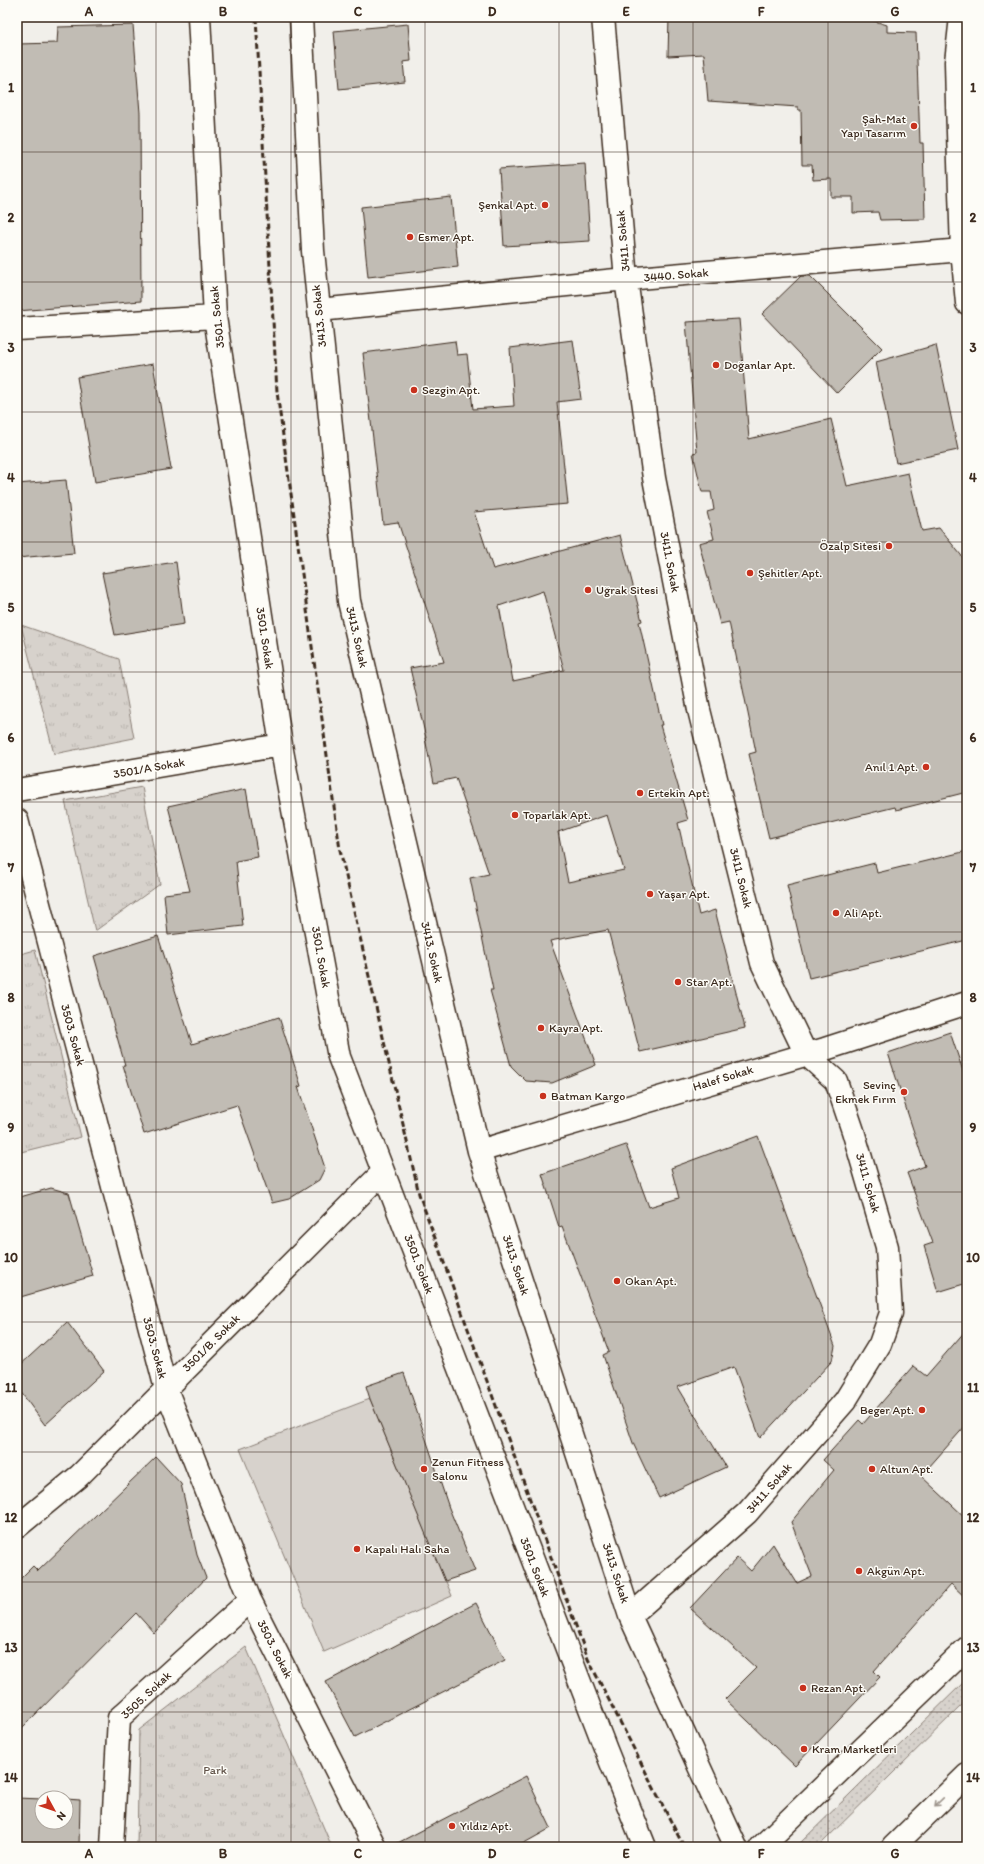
<svg xmlns="http://www.w3.org/2000/svg" width="984" height="1864" viewBox="0 0 984 1864" font-family="Itim,sans-serif">
  <style>
    .grass { fill: url(#grass-dots); stroke: #897e75 }
    .park { fill: url(#park-tufts); stroke: #897e75 }
    .garden { fill: #d7d2cc; stroke: #897e75 }
    .building { fill: #c1bcb4; stroke: #3b2a1e; fill-rule: evenodd }
    .lines { fill: none; stroke-linecap: round; stroke-linejoin: round }
    .minor-casing { stroke: #3b2a1e; stroke-width: 25 }
    .secondary-casing { stroke: #3b2a1e; stroke-width: 25 }
    .minor { stroke: #fdfcf7; stroke-width: 22 }
    .secondary { stroke: #fdfcf7; stroke-width: 22 }
    .rail { stroke: #3b2a1e; stroke-width: 3; stroke-dasharray: 6 3; stroke-linecap: butt }
    .oneway { stroke: #9c938a }
    .grid { fill: none; stroke: #3b2a1e; stroke-width: 1; stroke-opacity: 0.55 }
    .poi-dot { fill: #c8321e; stroke: #fdfcf7; stroke-width: 1.5 }
    .labels { text-anchor: middle; dominant-baseline: central; stroke-width: 3; stroke-linejoin: round; paint-order: stroke }
    .poi-label { font-size: 12px; fill: #3b2a1e; stroke: #fdfcf7; text-anchor: start }
    .street-label { font-size: 12px; fill: #3b2a1e; stroke: #fdfcf7 }
    .park-label { font-size: 12px; fill: #62544a; stroke: #fdfcf7 }
    .neatline { fill: none; stroke: #3b2a1e; stroke-width: 1.5 }
    .grid-label { font-size: 13px; text-anchor: middle; font-weight: bold; fill: #3b2a1e }
  </style>
  <defs>
    <pattern id="grass-dots" width="8" height="8" patternUnits="userSpaceOnUse"><rect width="8" height="8" fill="#d7d2cc"/><path d="M2 2h.1M6 6h.1" fill="none" stroke="#b9b4af" stroke-width="1.8" stroke-linecap="round"/></pattern>
    <pattern id="park-tufts" width="24" height="20" patternUnits="userSpaceOnUse"><rect width="24" height="20" fill="#d7d2cc"/><path d="M3 7l-1-3M5 7V3M7 7l1-3M15 17l-1-3M17 17v-4M19 17l1-3" fill="none" stroke="#b9b4af"/></pattern>
  </defs>
  <rect width="100%" height="100%" fill="#f1efea"/>
  <filter id="ink" filterUnits="userSpaceOnUse"><feTurbulence type="fractalNoise" baseFrequency=".025" numOctaves="2"/><feDisplacementMap in="SourceGraphic" scale="8" xChannelSelector="R" yChannelSelector="G"/><feConvolveMatrix kernelMatrix="1 2 1 2 8 2 1 2 1" color-interpolation-filters="sRGB"/></filter>
  <g filter="url(#ink)">
    <path class="grass" d="M 967,1679 L 967,1700 L 818,1847 L 796,1847 Z"/>
    <path class="park" d="M 21,625 L 119,659 L 134,738 L 54,754 Z
      M 142,787 L 160,884 L 95,931 L 65,801 Z
      M 35,950 L 81,1137 L 17,1153 L 17,955 Z
      M 246,1647 L 332,1847 L 137,1847 L 139,1730 Z"/>
    <path class="garden" d="M 370,1399 L 452,1596 L 324,1652 L 240,1449 Z"/>
    <path class="building" d="M 669,17 L 862,17 L 887,25 L 887,32 L 916,33 L 920,143 L 923,143 L 925,219 L 880,220 L 878,212 L 853,213 L 853,197 L 831,197 L 831,179 L 813,180 L 812,165 L 802,165 L 801,110 L 798,110 L 798,107 L 708,101 L 704,54 L 668,56 Z
      M 408,24 L 411,61 L 403,62 L 405,82 L 339,89 L 334,31 Z
      M 133,25 L 140,113 L 141,301 L 17,311 L 17,44 L 57,43 L 58,27 Z
      M 585,163 L 590,241 L 504,246 L 499,169 Z
      M 451,197 L 458,267 L 368,277 L 361,207 Z
      M 801,276 L 810,276 L 882,348 L 837,393 L 762,314 Z
      M 739,319 L 749,439 L 831,419 L 847,486 L 908,473 L 922,531 L 939,528 L 965,560 L 967,567 L 967,792 L 896,810 L 895,807 L 769,838 L 749,754 L 756,752 L 729,622 L 720,624 L 699,543 L 714,539 L 707,512 L 714,510 L 711,492 L 702,492 L 693,453 L 697,452 L 686,322 Z
      M 573,340 L 581,399 L 557,402 L 568,504 L 474,512 L 493,569 L 620,535 L 642,621 L 639,622 L 662,725 L 660,725 L 688,820 L 678,823 L 699,915 L 715,910 L 745,1028 L 640,1052 L 608,930 L 550,941 L 596,1065 L 552,1083 L 526,1081 L 511,1066 L 490,990 L 493,990 L 470,878 L 489,874 L 456,778 L 434,783 L 425,738 L 426,738 L 410,668 L 444,662 L 398,522 L 383,524 L 363,353 L 455,341 L 457,355 L 467,354 L 473,409 L 514,406 L 510,348 ZM 543,591 L 564,670 L 513,681 L 499,606 ZM 607,815 L 624,870 L 568,882 L 558,832 Z
      M 936,345 L 958,450 L 896,463 L 876,362 Z
      M 153,364 L 171,469 L 95,482 L 77,377 Z
      M 66,480 L 74,553 L 17,558 L 17,484 Z
      M 176,562 L 184,624 L 115,635 L 102,573 Z
      M 246,789 L 258,857 L 236,861 L 243,926 L 168,935 L 164,894 L 190,891 L 168,806 Z
      M 967,851 L 967,940 L 809,978 L 787,885 L 875,863 L 877,873 Z
      M 158,936 L 192,1044 L 279,1017 L 301,1086 L 298,1087 L 325,1168 L 319,1180 L 289,1199 L 272,1203 L 237,1105 L 144,1134 L 123,1065 L 125,1065 L 94,956 Z
      M 950,1032 L 967,1083 L 967,1283 L 938,1292 L 924,1246 L 933,1243 L 907,1173 L 925,1166 L 888,1053 Z
      M 758,1136 L 835,1346 L 832,1361 L 760,1438 L 734,1367 L 678,1387 L 726,1467 L 659,1498 L 633,1443 L 603,1355 L 609,1352 L 562,1226 L 559,1227 L 542,1174 L 626,1145 L 649,1207 L 679,1198 L 671,1168 Z
      M 51,1188 L 69,1193 L 93,1276 L 17,1298 L 17,1198 Z
      M 67,1322 L 104,1371 L 45,1425 L 17,1387 L 17,1368 Z
      M 967,1329 L 967,1424 L 921,1476 L 967,1519 L 967,1599 L 951,1584 L 874,1671 L 880,1677 L 795,1766 L 725,1699 L 756,1668 L 690,1608 L 737,1558 L 751,1571 L 773,1544 L 797,1583 L 812,1576 L 791,1522 L 834,1470 L 823,1460 L 859,1420 L 863,1424 L 913,1366 L 926,1376 Z
      M 404,1373 L 449,1508 L 475,1571 L 445,1581 L 370,1399 L 366,1386 Z
      M 156,1457 L 181,1484 L 197,1555 L 206,1578 L 154,1633 L 136,1613 L 17,1733 L 17,1582 L 33,1566 L 38,1571 Z
      M 476,1603 L 505,1660 L 355,1737 L 326,1682 Z
      M 526,1776 L 551,1828 L 517,1847 L 390,1847 Z
      M 17,1798 L 42,1799 L 42,1822 L 66,1822 L 66,1799 L 80,1800 L 79,1847 L 17,1847 Z"/>
    <g class="lines">
      <g class="minor-casing">
        <path id="minor" d="M 199,17 L 215,317 L 281,745 L 339,1057 L 606,1750 L 645,1847
          M 301,17 L 313,251 L 349,601 L 479,1151 L 630,1616 L 736,1847
          M 603,17 L 626,279 L 654,478 L 699,710 L 762,963 L 806,1054 L 836,1081 L 853,1131 L 887,1247 L 891,1313 L 880,1344 L 845,1401 L 747,1513 L 630,1616
          M 319,310 L 626,279 L 962,250
          M 17,329 L 215,317
          M 17,790 L 281,745
          M 17,820 L 166,1389 L 250,1600 L 375,1847
          M 479,1151 L 825,1049 L 967,1003
          M 17,1527 L 79,1476 L 383,1172
          M 112,1847 L 119,1718 L 250,1600
          M 761,1847 L 967,1648"/>
      </g>
      <g class="secondary-casing">
        <path id="secondary" d="M 961,17 L 956,62 L 957,103 L 962,250 L 967,303
          M 893,1847 L 967,1775"/>
      </g>
      <use href="#minor" class="minor"/>
      <use href="#secondary" class="secondary"/>
      <path class="rail" d="M 256,17 L 277,392 L 340,850 L 419,1194 L 588,1659 L 684,1847"/>
    </g>
    <defs><path id="oneway-shaft" d="M-6 0H5M1.5-3L5.5 0L1.5 3" fill="none" stroke-width="1.6" stroke-linecap="round" stroke-linejoin="round"/></defs>
    <use class="oneway" href="#oneway-shaft" transform="translate(939 1802) rotate(136)"/>
  </g>
  <path class="grid" d="M 156,17 L 156,1847M 291,17 L 291,1847M 425,17 L 425,1847M 559,17 L 559,1847M 693,17 L 693,1847M 828,17 L 828,1847M 17,152 L 967,152M 17,282 L 967,282M 17,412 L 967,412M 17,542 L 967,542M 17,672 L 967,672M 17,802 L 967,802M 17,932 L 967,932M 17,1062 L 967,1062M 17,1192 L 967,1192M 17,1322 L 967,1322M 17,1452 L 967,1452M 17,1582 L 967,1582M 17,1712 L 967,1712"/>
  <g class="poi-dot">
    <circle cx="914" cy="126" r="4"/>
    <circle cx="545" cy="205" r="4"/>
    <circle cx="410" cy="237" r="4"/>
    <circle cx="716" cy="365" r="4"/>
    <circle cx="414" cy="390" r="4"/>
    <circle cx="889" cy="546" r="4"/>
    <circle cx="750" cy="573" r="4"/>
    <circle cx="588" cy="590" r="4"/>
    <circle cx="926" cy="767" r="4"/>
    <circle cx="640" cy="793" r="4"/>
    <circle cx="515" cy="815" r="4"/>
    <circle cx="650" cy="894" r="4"/>
    <circle cx="836" cy="913" r="4"/>
    <circle cx="678" cy="982" r="4"/>
    <circle cx="541" cy="1028" r="4"/>
    <circle cx="904" cy="1092" r="4"/>
    <circle cx="543" cy="1096" r="4"/>
    <circle cx="617" cy="1281" r="4"/>
    <circle cx="922" cy="1410" r="4"/>
    <circle cx="424" cy="1469" r="4"/>
    <circle cx="872" cy="1469" r="4"/>
    <circle cx="357" cy="1549" r="4"/>
    <circle cx="859" cy="1571" r="4"/>
    <circle cx="803" cy="1688" r="4"/>
    <circle cx="804" cy="1749" r="4"/>
    <circle cx="452" cy="1826" r="4"/>
  </g>
  <g class="labels">
    <g class="poi-label">
      <text x="906" y="119" text-anchor="end">Şah-Mat<tspan x="906" dy="14">Yapı Tasarım</tspan></text>
      <text x="537" y="205" text-anchor="end">Şenkal Apt.</text>
      <text x="418" y="237">Esmer Apt.</text>
      <text x="724" y="365">Doğanlar Apt.</text>
      <text x="422" y="390">Sezgin Apt.</text>
      <text x="881" y="546" text-anchor="end">Özalp Sitesi</text>
      <text x="758" y="573">Şehitler Apt.</text>
      <text x="596" y="590">Uğrak Sitesi</text>
      <text x="918" y="767" text-anchor="end">Anıl 1 Apt.</text>
      <text x="648" y="793">Ertekin Apt.</text>
      <text x="523" y="815">Toparlak Apt.</text>
      <text x="658" y="894">Yaşar Apt.</text>
      <text x="844" y="913">Ali Apt.</text>
      <text x="686" y="982">Star Apt.</text>
      <text x="549" y="1028">Kayra Apt.</text>
      <text x="896" y="1085" text-anchor="end">Sevinç<tspan x="896" dy="14">Ekmek Fırın</tspan></text>
      <text x="551" y="1096">Batman Kargo</text>
      <text x="625" y="1281">Okan Apt.</text>
      <text x="914" y="1410" text-anchor="end">Beger Apt.</text>
      <text x="432" y="1462">Zenun Fitness<tspan x="432" dy="14">Salonu</tspan></text>
      <text x="880" y="1469">Altun Apt.</text>
      <text x="365" y="1549">Kapalı Halı Saha</text>
      <text x="867" y="1571">Akgün Apt.</text>
      <text x="811" y="1688">Rezan Apt.</text>
      <text x="812" y="1749">Kram Marketleri</text>
      <text x="460" y="1826">Yıldız Apt.</text>
    </g>
    <g class="street-label">
      <text transform="translate(623 241) rotate(-95)">3411. Sokak</text>
      <text transform="translate(676 275) rotate(-5)">3440. Sokak</text>
      <text transform="translate(319 316) rotate(-96)">3413. Sokak</text>
      <text transform="translate(217 317) rotate(-96)">3501. Sokak</text>
      <text transform="translate(670 562) rotate(79)">3411. Sokak</text>
      <text transform="translate(357 637) rotate(77)">3413. Sokak</text>
      <text transform="translate(265 638) rotate(81)">3501. Sokak</text>
      <text transform="translate(149 768) rotate(-10)">3501/A Sokak</text>
      <text transform="translate(741 878) rotate(76)">3411. Sokak</text>
      <text transform="translate(432 952) rotate(77)">3413. Sokak</text>
      <text transform="translate(321 957) rotate(80)">3501. Sokak</text>
      <text transform="translate(73 1035) rotate(75)">3503. Sokak</text>
      <text transform="translate(723 1078) rotate(-17)">Halef Sokak</text>
      <text transform="translate(868 1183) rotate(74)">3411. Sokak</text>
      <text transform="translate(419 1264) rotate(69)">3501. Sokak</text>
      <text transform="translate(516 1265) rotate(72)">3413. Sokak</text>
      <text transform="translate(211 1343) rotate(-45)">3501/B. Sokak</text>
      <text transform="translate(155 1348) rotate(75)">3503. Sokak</text>
      <text transform="translate(769 1488) rotate(-49)">3411. Sokak</text>
      <text transform="translate(535 1567) rotate(69)">3501. Sokak</text>
      <text transform="translate(616 1573) rotate(72)">3413. Sokak</text>
      <text transform="translate(275 1649) rotate(63)">3503. Sokak</text>
      <text transform="translate(146 1695) rotate(-43)">3505. Sokak</text>
    </g>
    <g class="park-label">
      <text x="215" y="1770">Park</text>
    </g>
  </g>
  <rect width="984" height="1864" fill="none" stroke="#fdfcf7" stroke-width="44"/>
  <g transform="translate(54 1810) rotate(130)"><circle r="19" fill="#fdfcf7" stroke="#afa8a0"/>
  <path d="M0-3L7 15L0 10L-7 15Z" fill="#c8321e"/>
  <text y="-6" font-size="11" font-weight="bold" text-anchor="middle" fill="#3b2a1e">N</text>
  </g>
  <rect x="22" y="22" width="940" height="1820" class="neatline"/>
  <g class="grid-label">
    <text x="89" y="16">A</text>
    <text x="223" y="16">B</text>
    <text x="358" y="16">C</text>
    <text x="492" y="16">D</text>
    <text x="626" y="16">E</text>
    <text x="761" y="16">F</text>
    <text x="895" y="16">G</text>
    <text x="11" y="92">1</text>
    <text x="973" y="92">1</text>
    <text x="11" y="222">2</text>
    <text x="973" y="222">2</text>
    <text x="11" y="352">3</text>
    <text x="973" y="352">3</text>
    <text x="11" y="482">4</text>
    <text x="973" y="482">4</text>
    <text x="11" y="612">5</text>
    <text x="973" y="612">5</text>
    <text x="11" y="742">6</text>
    <text x="973" y="742">6</text>
    <text x="11" y="872">7</text>
    <text x="973" y="872">7</text>
    <text x="11" y="1002">8</text>
    <text x="973" y="1002">8</text>
    <text x="11" y="1132">9</text>
    <text x="973" y="1132">9</text>
    <text x="11" y="1262">10</text>
    <text x="973" y="1262">10</text>
    <text x="11" y="1392">11</text>
    <text x="973" y="1392">11</text>
    <text x="11" y="1522">12</text>
    <text x="973" y="1522">12</text>
    <text x="11" y="1652">13</text>
    <text x="973" y="1652">13</text>
    <text x="11" y="1782">14</text>
    <text x="973" y="1782">14</text>
    <text x="89" y="1858">A</text>
    <text x="223" y="1858">B</text>
    <text x="358" y="1858">C</text>
    <text x="492" y="1858">D</text>
    <text x="626" y="1858">E</text>
    <text x="761" y="1858">F</text>
    <text x="895" y="1858">G</text>
  </g>
</svg>
